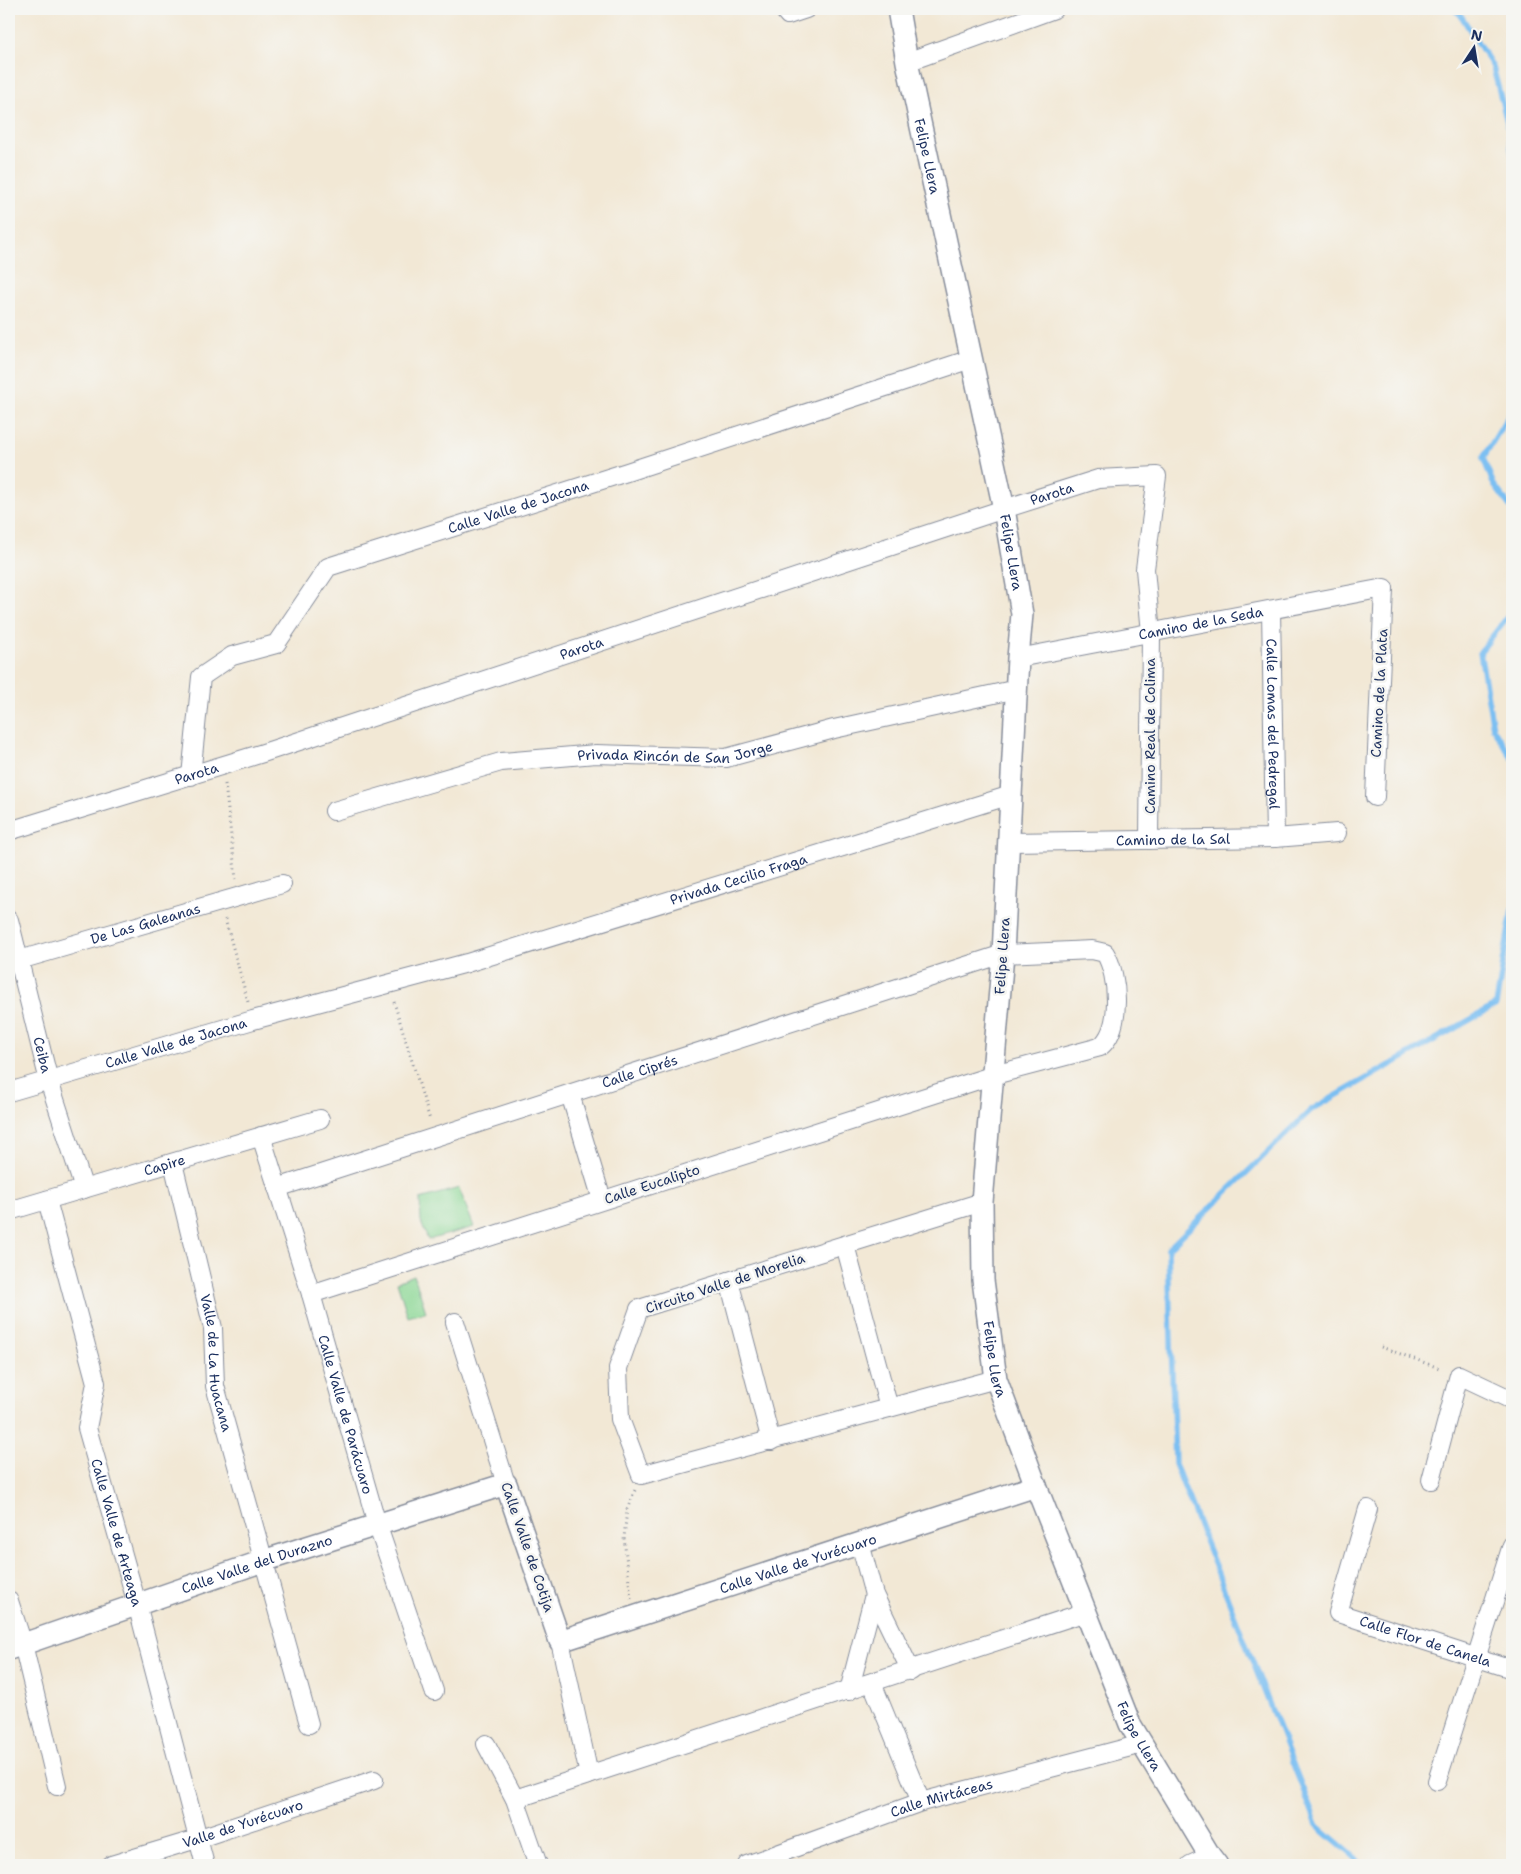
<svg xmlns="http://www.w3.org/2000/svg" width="1521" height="1874" viewBox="0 0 1521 1874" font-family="'Shantell Sans',sans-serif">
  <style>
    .green { fill: #8bd794; stroke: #538379 }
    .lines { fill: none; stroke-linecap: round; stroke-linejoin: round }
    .stream { stroke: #7cbff2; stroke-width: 5.5 }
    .minor-casing { stroke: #868c9a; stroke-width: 20 }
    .tertiary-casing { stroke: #868c9a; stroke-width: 24 }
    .path { stroke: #868c9a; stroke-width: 3; stroke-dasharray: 1 4; stroke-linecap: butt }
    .minor { stroke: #fff; stroke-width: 18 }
    .tertiary { stroke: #fff; stroke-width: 21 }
    .labels { text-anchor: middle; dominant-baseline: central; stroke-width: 5; stroke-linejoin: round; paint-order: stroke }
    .street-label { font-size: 14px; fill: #1b2f5e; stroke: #f6f6f2 }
  </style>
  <rect width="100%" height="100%" fill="#f6f6f2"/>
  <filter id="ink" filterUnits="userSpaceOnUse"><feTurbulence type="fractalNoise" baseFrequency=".02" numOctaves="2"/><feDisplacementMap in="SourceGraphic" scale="10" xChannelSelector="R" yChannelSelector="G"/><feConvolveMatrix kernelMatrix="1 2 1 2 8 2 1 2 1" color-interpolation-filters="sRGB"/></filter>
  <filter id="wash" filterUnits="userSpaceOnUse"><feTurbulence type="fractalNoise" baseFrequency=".0096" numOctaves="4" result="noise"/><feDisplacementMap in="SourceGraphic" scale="20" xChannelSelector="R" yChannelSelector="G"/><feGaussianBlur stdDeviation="1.12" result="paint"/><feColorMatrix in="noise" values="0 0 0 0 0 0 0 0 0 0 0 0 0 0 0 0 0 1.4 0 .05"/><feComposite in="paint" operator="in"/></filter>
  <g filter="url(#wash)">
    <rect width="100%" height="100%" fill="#f2e8d5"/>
    <path class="green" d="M 459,1188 L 474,1227 L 428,1240 L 421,1222 L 420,1199 Z
      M 414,1275 L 426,1312 L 408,1317 L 397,1282 Z"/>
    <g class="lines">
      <path class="stream" d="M 1453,9 L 1460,14 L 1493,67 L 1508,126 L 1512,154
        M 1512,410 L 1483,458 L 1494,485 L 1512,509
        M 1512,611 L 1480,652 L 1493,728 L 1512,758
        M 1364,1865 L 1317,1825 L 1175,1464 L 1168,1249 L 1311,1110 L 1496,1005 L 1512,910"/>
    </g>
  </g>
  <g filter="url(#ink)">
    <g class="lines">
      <g class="minor-casing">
        <g id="minor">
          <path d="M 783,9 L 788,15 L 806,9"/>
          <path d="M 907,62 L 1054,9"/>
          <path id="s1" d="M 1271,610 L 1275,838"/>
          <path id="s2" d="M 1018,658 L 1384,588 L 1375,797"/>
          <path id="s3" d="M 191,776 L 201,677 L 232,656 L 276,644 L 328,567 L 627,472 L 971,359"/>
          <path id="s4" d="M 334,811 L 501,762 L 596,754 L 726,758 L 834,729 L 1017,689"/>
          <path id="s5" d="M 9,831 L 263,753 L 1004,509 L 1098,479 L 1157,476 L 1145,569 L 1151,633 L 1149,840"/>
          <path id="s6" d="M 1009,842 L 1275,838 L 1337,833"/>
          <path id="s7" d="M 9,920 L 49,1081 L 84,1189"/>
          <path id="s8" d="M 9,963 L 282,884"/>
          <path id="s9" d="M 9,1092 L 253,1020 L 467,963 L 1011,795"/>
          <path d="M 570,1094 L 602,1200"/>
          <path id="s10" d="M 261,1136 L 311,1294 L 377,1524 L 434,1691"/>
          <path id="s11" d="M 173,1163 L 213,1328 L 215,1386 L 309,1724"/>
          <path id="s12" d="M 277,1188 L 1003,954 L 1092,950 L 1105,953 C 1119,976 1122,1029 1100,1047 L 994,1075 L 311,1294"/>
          <path id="s13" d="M 47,1200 L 96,1383 L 87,1428 L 137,1604 L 205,1865"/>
          <path d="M 982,1202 L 639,1309 L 618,1368 L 620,1419 L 641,1475 L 996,1379"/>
          <path id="s14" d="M 9,1211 L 320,1119"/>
          <path d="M 845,1245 L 889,1408"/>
          <path d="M 729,1281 L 771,1441"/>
          <path d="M 455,1322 L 506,1484"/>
          <path d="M 1431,1480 L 1459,1375 L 1512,1400"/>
          <path id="s15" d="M 1368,1509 L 1338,1613 L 1512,1669"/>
          <path d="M 860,1543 L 874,1595 L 911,1671"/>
          <path d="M 9,1601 L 23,1644 L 57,1786"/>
          <path d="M 560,1641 L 589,1775"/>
          <path d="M 872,1683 L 921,1802"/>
          <path d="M 849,1691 L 874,1595"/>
          <path d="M 486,1744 L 515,1799 L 538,1865"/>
          <path d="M 1437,1781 L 1512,1545"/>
          <path d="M 515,1799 L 1086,1612"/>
          <path id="s16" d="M 111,1865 L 197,1839 L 374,1780"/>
          <path id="s17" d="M 747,1865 L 921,1802 L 1142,1744"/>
          <path d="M 1190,1865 L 1210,1856"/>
        </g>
      </g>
      <g class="tertiary-casing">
        <g id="tertiary">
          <path id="s18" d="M 898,9 L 907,62 L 1004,509 L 1022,614 L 1018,658 L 1003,954 L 982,1202 L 983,1280 L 996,1379 L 1036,1486 L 1130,1724 L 1210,1856 L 1217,1865"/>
          <path id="s19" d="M 9,1649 L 263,1561 L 506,1484 L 560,1641 L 1036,1486"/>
        </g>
      </g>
      <path class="path" d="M 225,784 L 236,879
        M 225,919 L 248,1002
        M 394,1002 L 430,1120
        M 1381,1347 L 1442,1369
        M 631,1599 L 624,1538 L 627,1509 L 635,1490"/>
      <use href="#minor" class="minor"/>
      <use href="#tertiary" class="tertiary"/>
    </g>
  </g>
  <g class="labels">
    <g class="street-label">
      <text stroke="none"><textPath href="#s18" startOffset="150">Felipe Llera</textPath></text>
      <text stroke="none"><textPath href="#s5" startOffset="1096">Parota</textPath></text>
      <text stroke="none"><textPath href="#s3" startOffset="475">Calle Valle de Jacona</textPath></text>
      <text stroke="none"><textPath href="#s18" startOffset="555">Felipe Llera</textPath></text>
      <text stroke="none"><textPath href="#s2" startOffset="186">Camino de la Seda</textPath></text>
      <text stroke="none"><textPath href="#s5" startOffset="601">Parota</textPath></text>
      <text transform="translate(1379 693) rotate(-87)">Camino de la Plata</text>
      <text stroke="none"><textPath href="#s1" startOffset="114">Calle Lomas del Pedregal</textPath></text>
      <text transform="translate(1150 736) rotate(-90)">Camino Real de Colima</text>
      <text stroke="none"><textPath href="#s4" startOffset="349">Privada Rincón de San Jorge</textPath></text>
      <text stroke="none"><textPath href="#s5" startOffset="196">Parota</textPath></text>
      <text stroke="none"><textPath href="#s6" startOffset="164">Camino de la Sal</textPath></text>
      <text stroke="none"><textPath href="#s9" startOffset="760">Privada Cecilio Fraga</textPath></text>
      <text stroke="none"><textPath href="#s8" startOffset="142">De Las Galeanas</textPath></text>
      <text transform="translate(1002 956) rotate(-86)">Felipe Llera</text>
      <text stroke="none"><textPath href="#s9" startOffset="174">Calle Valle de Jacona</textPath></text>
      <text stroke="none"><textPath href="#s7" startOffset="139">Ceiba</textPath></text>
      <text stroke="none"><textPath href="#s12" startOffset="381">Calle Ciprés</textPath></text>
      <text stroke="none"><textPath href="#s14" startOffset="162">Capire</textPath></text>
      <text transform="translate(652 1184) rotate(-18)">Calle Eucalipto</text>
      <text transform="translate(725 1283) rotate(-18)">Circuito Valle de Morelia</text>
      <text stroke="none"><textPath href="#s18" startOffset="1365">Felipe Llera</textPath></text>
      <text stroke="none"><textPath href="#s11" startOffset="205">Valle de La Huacana</textPath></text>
      <text stroke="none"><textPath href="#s10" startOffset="291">Calle Valle de Parácuaro</textPath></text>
      <text stroke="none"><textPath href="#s13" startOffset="344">Calle Valle de Arteaga</textPath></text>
      <text transform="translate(528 1547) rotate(71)">Calle Valle de Cotija</text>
      <text stroke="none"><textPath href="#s19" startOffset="940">Calle Valle de Yurécuaro</textPath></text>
      <text stroke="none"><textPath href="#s19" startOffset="262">Calle Valle del Durazno</textPath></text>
      <text stroke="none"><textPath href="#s15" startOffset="200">Calle Flor de Canela</textPath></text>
      <text stroke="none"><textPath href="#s18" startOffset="1770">Felipe Llera</textPath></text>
      <text stroke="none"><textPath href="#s17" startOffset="206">Calle Mirtáceas</textPath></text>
      <text stroke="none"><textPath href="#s16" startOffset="138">Valle de Yurécuaro</textPath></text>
    </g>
  </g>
  <rect width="1521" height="1874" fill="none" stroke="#f6f6f2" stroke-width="30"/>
  <g transform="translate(1474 48) rotate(12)" stroke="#f6f6f2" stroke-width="4" paint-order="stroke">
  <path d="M0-4L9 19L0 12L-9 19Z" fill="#1b2f5e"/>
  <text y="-8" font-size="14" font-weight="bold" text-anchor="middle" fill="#1b2f5e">N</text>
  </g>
</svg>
